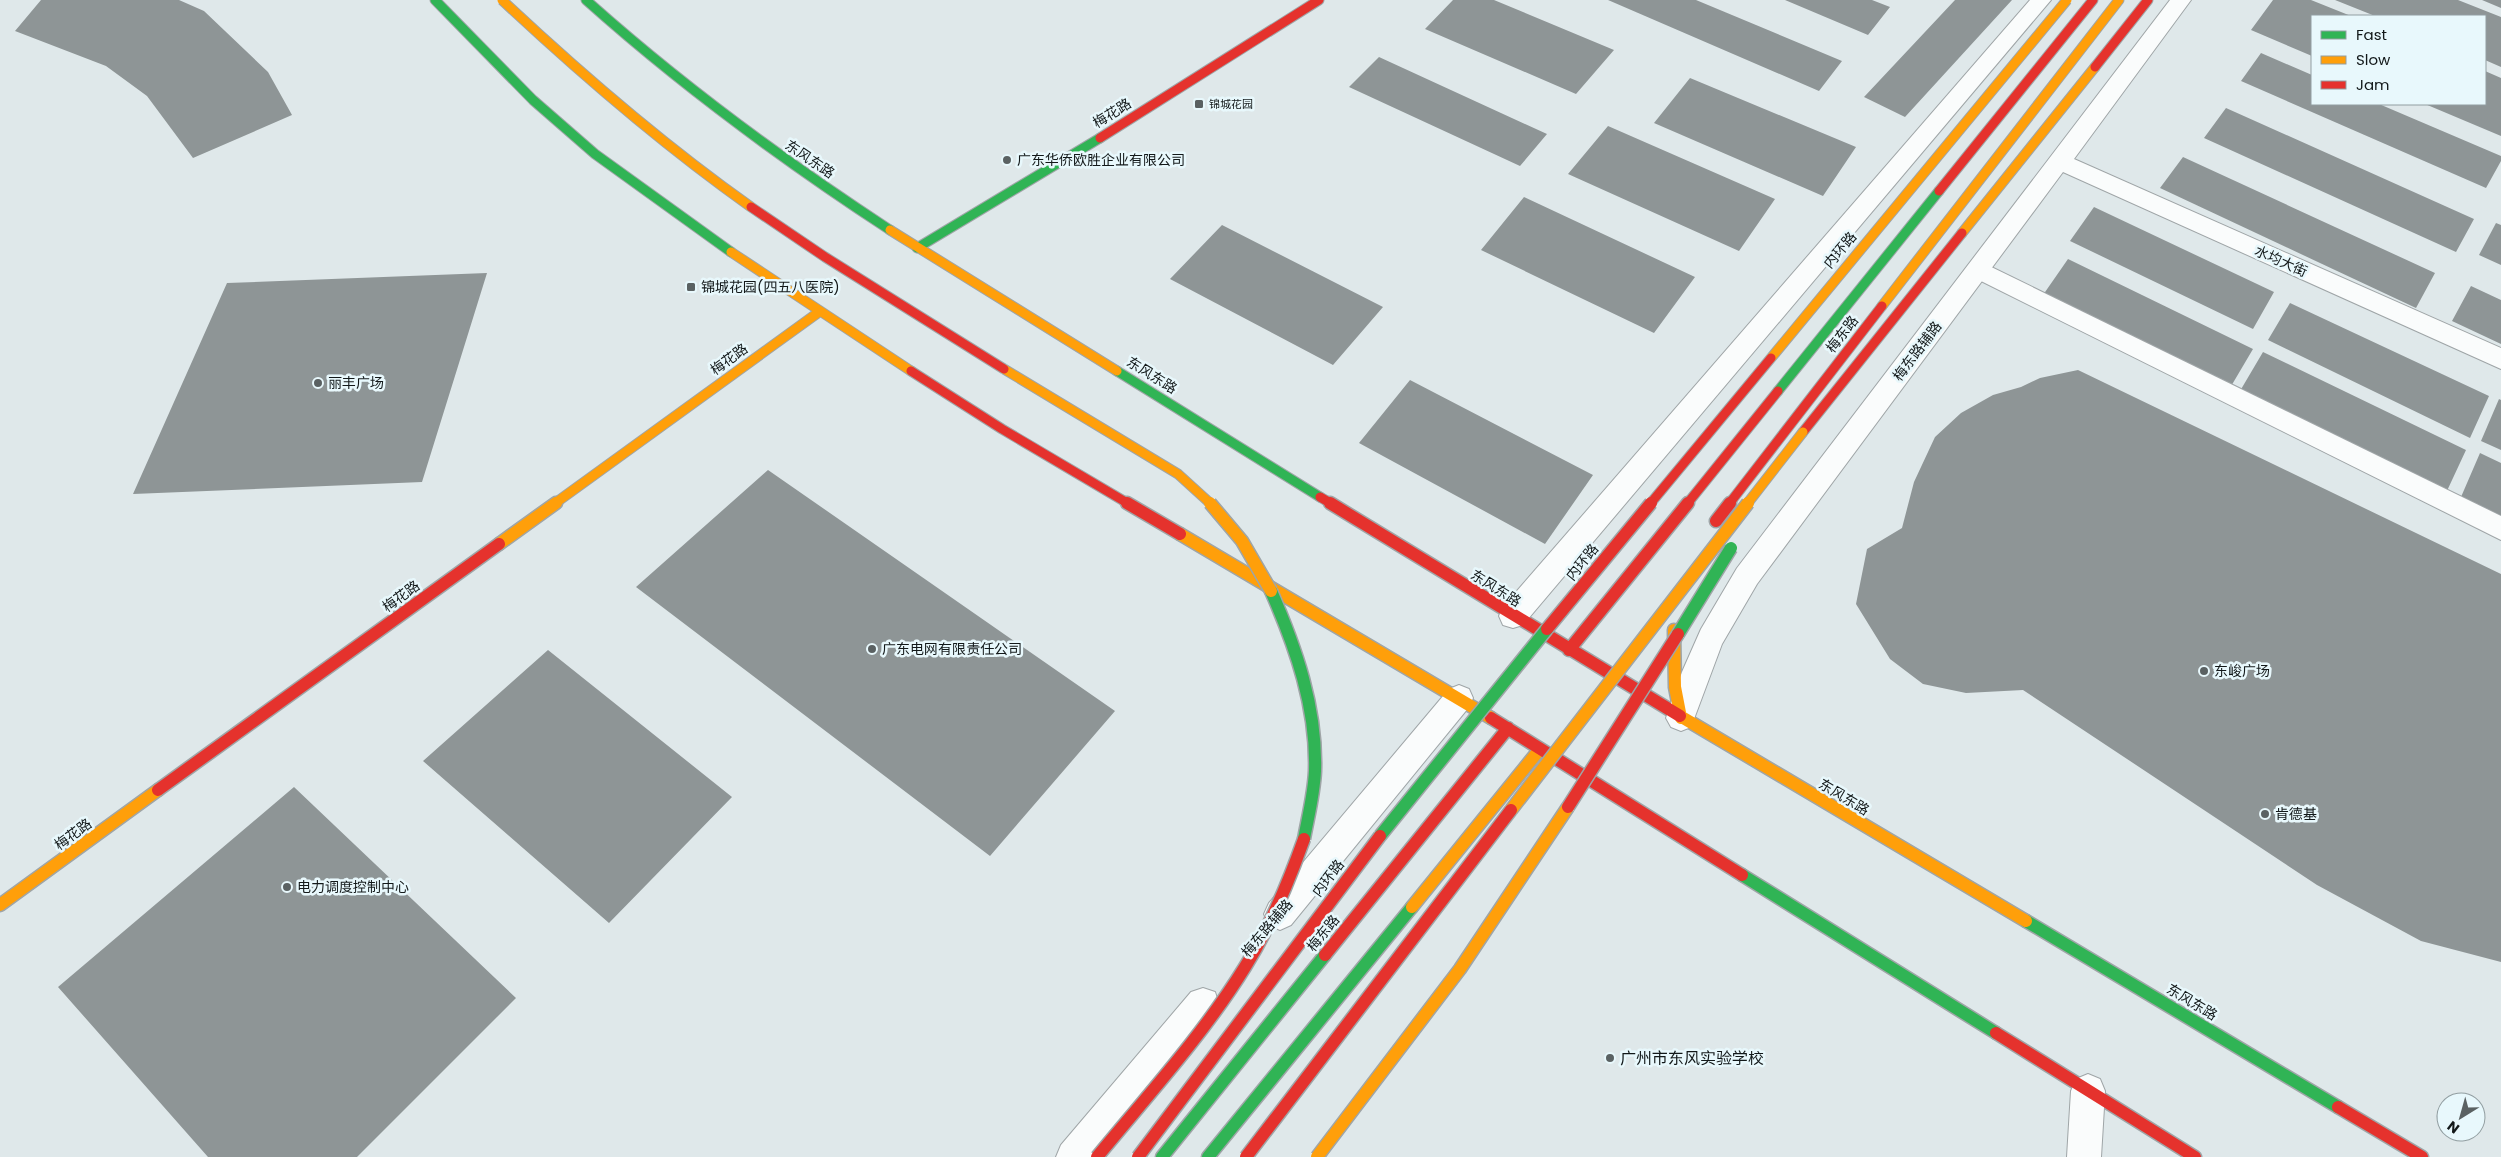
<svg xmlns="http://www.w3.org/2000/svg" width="2501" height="1157" viewBox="0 0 2501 1157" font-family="Poppins,'Noto Sans SC',sans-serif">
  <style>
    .building { fill: #8e9596 }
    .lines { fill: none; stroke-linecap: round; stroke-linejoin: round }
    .lane-casing { stroke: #9fa5a7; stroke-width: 2 }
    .street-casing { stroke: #9fa5a7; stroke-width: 2 }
    .fast-far1-casing { stroke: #9fa5a7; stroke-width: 11 }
    .fast-casing { stroke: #9fa5a7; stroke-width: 15 }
    .slow-far1-casing { stroke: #9fa5a7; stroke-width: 11 }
    .slow-casing { stroke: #9fa5a7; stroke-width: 15 }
    .jam-far1-casing { stroke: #9fa5a7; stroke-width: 11 }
    .jam-casing { stroke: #9fa5a7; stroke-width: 15 }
    .lane { fill: #fafcfc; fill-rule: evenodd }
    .street { fill: #fafcfc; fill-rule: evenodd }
    .fast-far1 { stroke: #30b455; stroke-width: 9 }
    .fast { stroke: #30b455; stroke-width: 12 }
    .slow-far1 { stroke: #ff9f0a; stroke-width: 9 }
    .slow { stroke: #ff9f0a; stroke-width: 12 }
    .jam-far1 { stroke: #e5322d; stroke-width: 9 }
    .jam { stroke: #e5322d; stroke-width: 12 }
    .fast-bridge-casing { stroke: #9fa5a7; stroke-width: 15; stroke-linecap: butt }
    .slow-bridge-far1-casing { stroke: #9fa5a7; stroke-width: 11; stroke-linecap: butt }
    .slow-bridge-casing { stroke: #9fa5a7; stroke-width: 15; stroke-linecap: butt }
    .jam-bridge-far1-casing { stroke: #9fa5a7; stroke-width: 11; stroke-linecap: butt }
    .jam-bridge-casing { stroke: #9fa5a7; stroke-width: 15; stroke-linecap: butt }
    .fast-bridge { stroke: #30b455; stroke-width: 12 }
    .slow-bridge-far1 { stroke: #ff9f0a; stroke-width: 9 }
    .slow-bridge { stroke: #ff9f0a; stroke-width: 12 }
    .jam-bridge-far1 { stroke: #e5322d; stroke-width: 9 }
    .jam-bridge { stroke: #e5322d; stroke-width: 12 }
    .poi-dot { fill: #5a6162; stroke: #e8f8fc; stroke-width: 2 }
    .labels { text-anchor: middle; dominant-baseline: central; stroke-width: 5; stroke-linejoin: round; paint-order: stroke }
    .far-poi-label { font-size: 11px; fill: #121819; stroke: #e8f8fc; text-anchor: start }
    .street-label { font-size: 14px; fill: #121819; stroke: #e8f8fc }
    .poi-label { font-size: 14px; fill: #121819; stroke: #e8f8fc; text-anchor: start }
    .near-poi-label { font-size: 16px; fill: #121819; stroke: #e8f8fc; text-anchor: start }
  </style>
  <rect width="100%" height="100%" fill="#dfe8ea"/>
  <path class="building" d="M 41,0 L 179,0 L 204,11 L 268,72 L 292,115 L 193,158 L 147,96 L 106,66 L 15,31 Z
    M 1453,0 L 1494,0 L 1614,50 L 1576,94 L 1425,29 Z
    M 1608,0 L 1696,0 L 1842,61 L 1819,91 Z
    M 1785,0 L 1872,0 L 1890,7 L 1868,35 Z
    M 1955,0 L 2012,0 L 1905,117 L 1864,97 Z
    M 2273,0 L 2311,0 L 2351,16 L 2312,16 L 2312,56 L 2251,30 Z
    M 2335,0 L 2458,0 L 2501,17 L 2501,67 L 2485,60 L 2485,16 L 2375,16 Z
    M 2482,0 L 2501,0 L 2501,8 Z
    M 2261,53 L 2312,75 L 2312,104 L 2379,104 L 2501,156 L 2501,161 L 2486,188 L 2241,81 Z
    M 1379,57 L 1547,134 L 1520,166 L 1349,87 Z
    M 2485,71 L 2501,78 L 2501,136 L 2425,104 L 2485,104 Z
    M 1690,78 L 1856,147 L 1823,196 L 1654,123 Z
    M 2226,108 L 2474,219 L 2456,252 L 2204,138 Z
    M 1608,126 L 1775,199 L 1739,251 L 1568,174 Z
    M 2183,157 L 2435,273 L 2416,308 L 2160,188 Z
    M 1524,197 L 1695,277 L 1654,333 L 1481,250 Z
    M 2094,207 L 2274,292 L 2253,329 L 2070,241 Z
    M 2496,223 L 2501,225 L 2501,265 L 2479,255 Z
    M 1222,225 L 1383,307 L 1333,365 L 1170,279 Z
    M 2068,259 L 2253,349 L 2230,388 L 2043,295 Z
    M 487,273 L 422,482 L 133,494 L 227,283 Z
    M 2471,286 L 2501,300 L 2501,344 L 2452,321 Z
    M 2290,303 L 2489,396 L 2470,438 L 2268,340 Z
    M 2263,352 L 2466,450 L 2446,493 L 2240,391 Z
    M 2078,370 L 2501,574 L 2501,962 L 2421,941 L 2317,885 L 2023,690 L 1966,693 L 1923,684 L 1890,659 L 1856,604 L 1867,549 L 1902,528 L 1914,482 L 1935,437 L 1961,413 L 1993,395 L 2021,387 L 2040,378 Z
    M 1410,380 L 1593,475 L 1545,544 L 1359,443 Z
    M 2499,399 L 2501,400 L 2501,450 L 2481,441 Z
    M 2480,453 L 2501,463 L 2501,516 L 2461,497 Z
    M 768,470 L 1115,711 L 990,856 L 636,587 Z
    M 548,650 L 732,797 L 609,923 L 423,761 Z
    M 294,787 L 516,998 L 357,1157 L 208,1157 L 58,987 Z"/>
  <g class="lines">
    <g class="lane-casing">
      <path id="lane" d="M 1979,261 L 2501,516 L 2501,540 L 1971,276 L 1967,270 L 1971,264 Z"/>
    </g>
    <g class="street-casing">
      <path id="street" d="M 2030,0 L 2051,0 L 1523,625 L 1513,628 L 1503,625 L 1499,616 L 1503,607 Z
        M 2170,0 L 2191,0 L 2074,159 L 2501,348 L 2501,369 L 2063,172 L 1757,584 L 1722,644 L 1691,727 L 1681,731 L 1671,727 L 1666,718 L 1682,672 L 1701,629 L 1737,568 Z
        M 1459,685 L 1469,689 L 1473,698 L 1469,707 L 1291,925 L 1280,930 L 1269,925 L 1264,914 L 1269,903 L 1449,689 Z
        M 1203,988 L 1215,992 L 1219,1004 L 1215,1016 L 1095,1157 L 1056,1157 L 1061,1145 L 1191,992 Z
        M 2088,1074 L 2100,1079 L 2105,1091 L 2101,1157 L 2067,1157 L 2071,1091 L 2076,1079 Z"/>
    </g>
    <g class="fast-far1-casing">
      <path id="fast-far1" d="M 435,0 L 533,100 L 595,154 L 731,252
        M 586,0 C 681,85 783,160 890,230
        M 917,248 L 1100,138
        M 1117,371 L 1320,497
        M 1778,391 L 1939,191"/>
    </g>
    <g class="fast-casing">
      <path id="fast" d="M 1742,875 L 1996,1033
        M 2026,921 L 2338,1107
        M 1162,1157 L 1325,955
        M 1208,1157 L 1412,907"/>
    </g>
    <g class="slow-far1-casing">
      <path id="slow-far1" d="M 890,230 L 1117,371
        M 1962,233 L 2095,67
        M 731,252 L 911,371
        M 1882,306 L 2119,0
        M 554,504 L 819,312"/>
    </g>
    <g class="slow-casing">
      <path id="slow" d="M 1180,534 L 1491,718
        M 499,544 L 556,503
        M 1674,630 L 1675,687 L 1681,718
        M 1680,716 L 2026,921
        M 0,905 L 158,790
        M 1412,907 L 1540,749"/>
    </g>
    <g class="jam-far1-casing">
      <path id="jam-far1" d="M 2095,67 L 2148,0
        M 1100,138 L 1319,0
        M 1939,191 L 2093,0
        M 911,371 L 1002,429 L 1129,504
        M 1803,432 L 1962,233
        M 1320,497 L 1332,504
        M 1687,504 L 1778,391
        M 1729,504 L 1882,306"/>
    </g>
    <g class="jam-casing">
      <path id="jam" d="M 1127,503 L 1180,534
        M 1330,503 L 1680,716
        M 1716,521 L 1730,503
        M 1569,650 L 1688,503
        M 1491,718 L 1742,875
        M 158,790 L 499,544
        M 1325,955 L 1508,728
        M 1996,1033 L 2195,1157
        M 2338,1107 L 2422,1157"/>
    </g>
    <use href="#lane" class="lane"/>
    <use href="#street" class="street"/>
    <use href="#fast-far1" class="fast-far1"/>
    <use href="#fast" class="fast"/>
    <use href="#slow-far1" class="slow-far1"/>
    <use href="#slow" class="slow"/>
    <use href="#jam-far1" class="jam-far1"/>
    <use href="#jam" class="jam"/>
    <g class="fast-bridge-casing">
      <path id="fast-bridge" d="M 1271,591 C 1296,648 1317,708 1315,771 C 1314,794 1308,817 1304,839
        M 1678,634 L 1731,548
        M 1380,836 L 1547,629"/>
    </g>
    <g class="slow-bridge-far1-casing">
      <path id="slow-bridge-far1" d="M 502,0 C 581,74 662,144 751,207
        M 1771,358 L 2067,0
        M 1004,369 L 1178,474 L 1211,504
        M 1747,504 L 1803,432"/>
    </g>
    <g class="slow-bridge-casing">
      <path id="slow-bridge" d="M 1210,503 L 1242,541 L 1271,591
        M 1511,810 L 1748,503
        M 1317,1157 L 1460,969 L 1568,807"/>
    </g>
    <g class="jam-bridge-far1-casing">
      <path id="jam-bridge-far1" d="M 751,207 L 825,257 L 1004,369
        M 1650,504 L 1771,358"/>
    </g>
    <g class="jam-bridge-casing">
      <path id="jam-bridge" d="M 1547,629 L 1651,503
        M 1568,807 L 1678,634
        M 1097,1157 C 1148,1095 1203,1035 1245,967 C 1270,927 1288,884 1304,839
        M 1138,1157 L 1380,836
        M 1246,1157 L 1511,810"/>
    </g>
    <use href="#fast-bridge" class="fast-bridge"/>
    <use href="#slow-bridge-far1" class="slow-bridge-far1"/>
    <use href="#slow-bridge" class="slow-bridge"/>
    <use href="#jam-bridge-far1" class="jam-bridge-far1"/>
    <use href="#jam-bridge" class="jam-bridge"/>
  </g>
  <g class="poi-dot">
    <rect x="1194" y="99" width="10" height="10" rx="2.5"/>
    <circle cx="1007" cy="160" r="5"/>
    <rect x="686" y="282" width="10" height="10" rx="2.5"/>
    <circle cx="318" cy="383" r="5"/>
    <circle cx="872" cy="649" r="5"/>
    <circle cx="2204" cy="671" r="5"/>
    <circle cx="2265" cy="814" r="5"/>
    <circle cx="287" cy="887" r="5"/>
    <circle cx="1610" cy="1058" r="5"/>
  </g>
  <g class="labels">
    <g class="far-poi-label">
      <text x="1209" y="104">锦城花园</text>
    </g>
    <g class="street-label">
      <text transform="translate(1112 113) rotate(-32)">梅花路</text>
      <text transform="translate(810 159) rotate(34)">东风东路</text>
      <text transform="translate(1840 250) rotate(-50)">内环路</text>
      <text transform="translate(2281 261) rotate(24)">水均大街</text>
      <text transform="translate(1842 334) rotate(-52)">梅东路</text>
      <text transform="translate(1917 351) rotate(-53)">梅东路辅路</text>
      <text transform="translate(729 359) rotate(-36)">梅花路</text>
      <text transform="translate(1152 375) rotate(32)">东风东路</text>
      <text transform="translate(1582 562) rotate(-51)">内环路</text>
      <text transform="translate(1496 588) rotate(32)">东风东路</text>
      <text transform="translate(401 596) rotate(-36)">梅花路</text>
      <text transform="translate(1844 797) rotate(31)">东风东路</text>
      <text transform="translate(73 834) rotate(-36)">梅花路</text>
      <text transform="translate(1328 878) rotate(-53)">内环路</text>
      <text transform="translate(1267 928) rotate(-50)">梅东路辅路</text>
      <text transform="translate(1323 933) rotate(-51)">梅东路</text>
      <text transform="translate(2192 1002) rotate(31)">东风东路</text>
    </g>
    <g class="poi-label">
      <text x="1017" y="160">广东华侨欧胜企业有限公司</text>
      <text x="701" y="287">锦城花园(四五八医院)</text>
      <text x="328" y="383">丽丰广场</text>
      <text x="882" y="649">广东电网有限责任公司</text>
      <text x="2214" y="671">东峻广场</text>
      <text x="2275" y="814">肯德基</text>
      <text x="297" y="887">电力调度控制中心</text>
    </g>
    <g class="near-poi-label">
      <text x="1620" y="1058">广州市东风实验学校</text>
    </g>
  </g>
  <rect x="2311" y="15" width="175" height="90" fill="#e8f8fc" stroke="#929ea1"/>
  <rect x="2321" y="31" width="25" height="8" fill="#30b455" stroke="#929ea1"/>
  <text x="2356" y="40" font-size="15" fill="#121819">Fast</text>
  <rect x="2321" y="56" width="25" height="8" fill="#ff9f0a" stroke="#929ea1"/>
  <text x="2356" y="65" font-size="15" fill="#121819">Slow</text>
  <rect x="2321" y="81" width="25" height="8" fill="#e5322d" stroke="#929ea1"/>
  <text x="2356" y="90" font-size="15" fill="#121819">Jam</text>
  <g transform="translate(2461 1117) rotate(217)"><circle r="24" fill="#e8f8fc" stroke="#929ea1"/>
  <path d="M0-4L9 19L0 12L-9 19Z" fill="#5a6162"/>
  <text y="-8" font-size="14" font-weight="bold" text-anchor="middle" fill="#121819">N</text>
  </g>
</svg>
